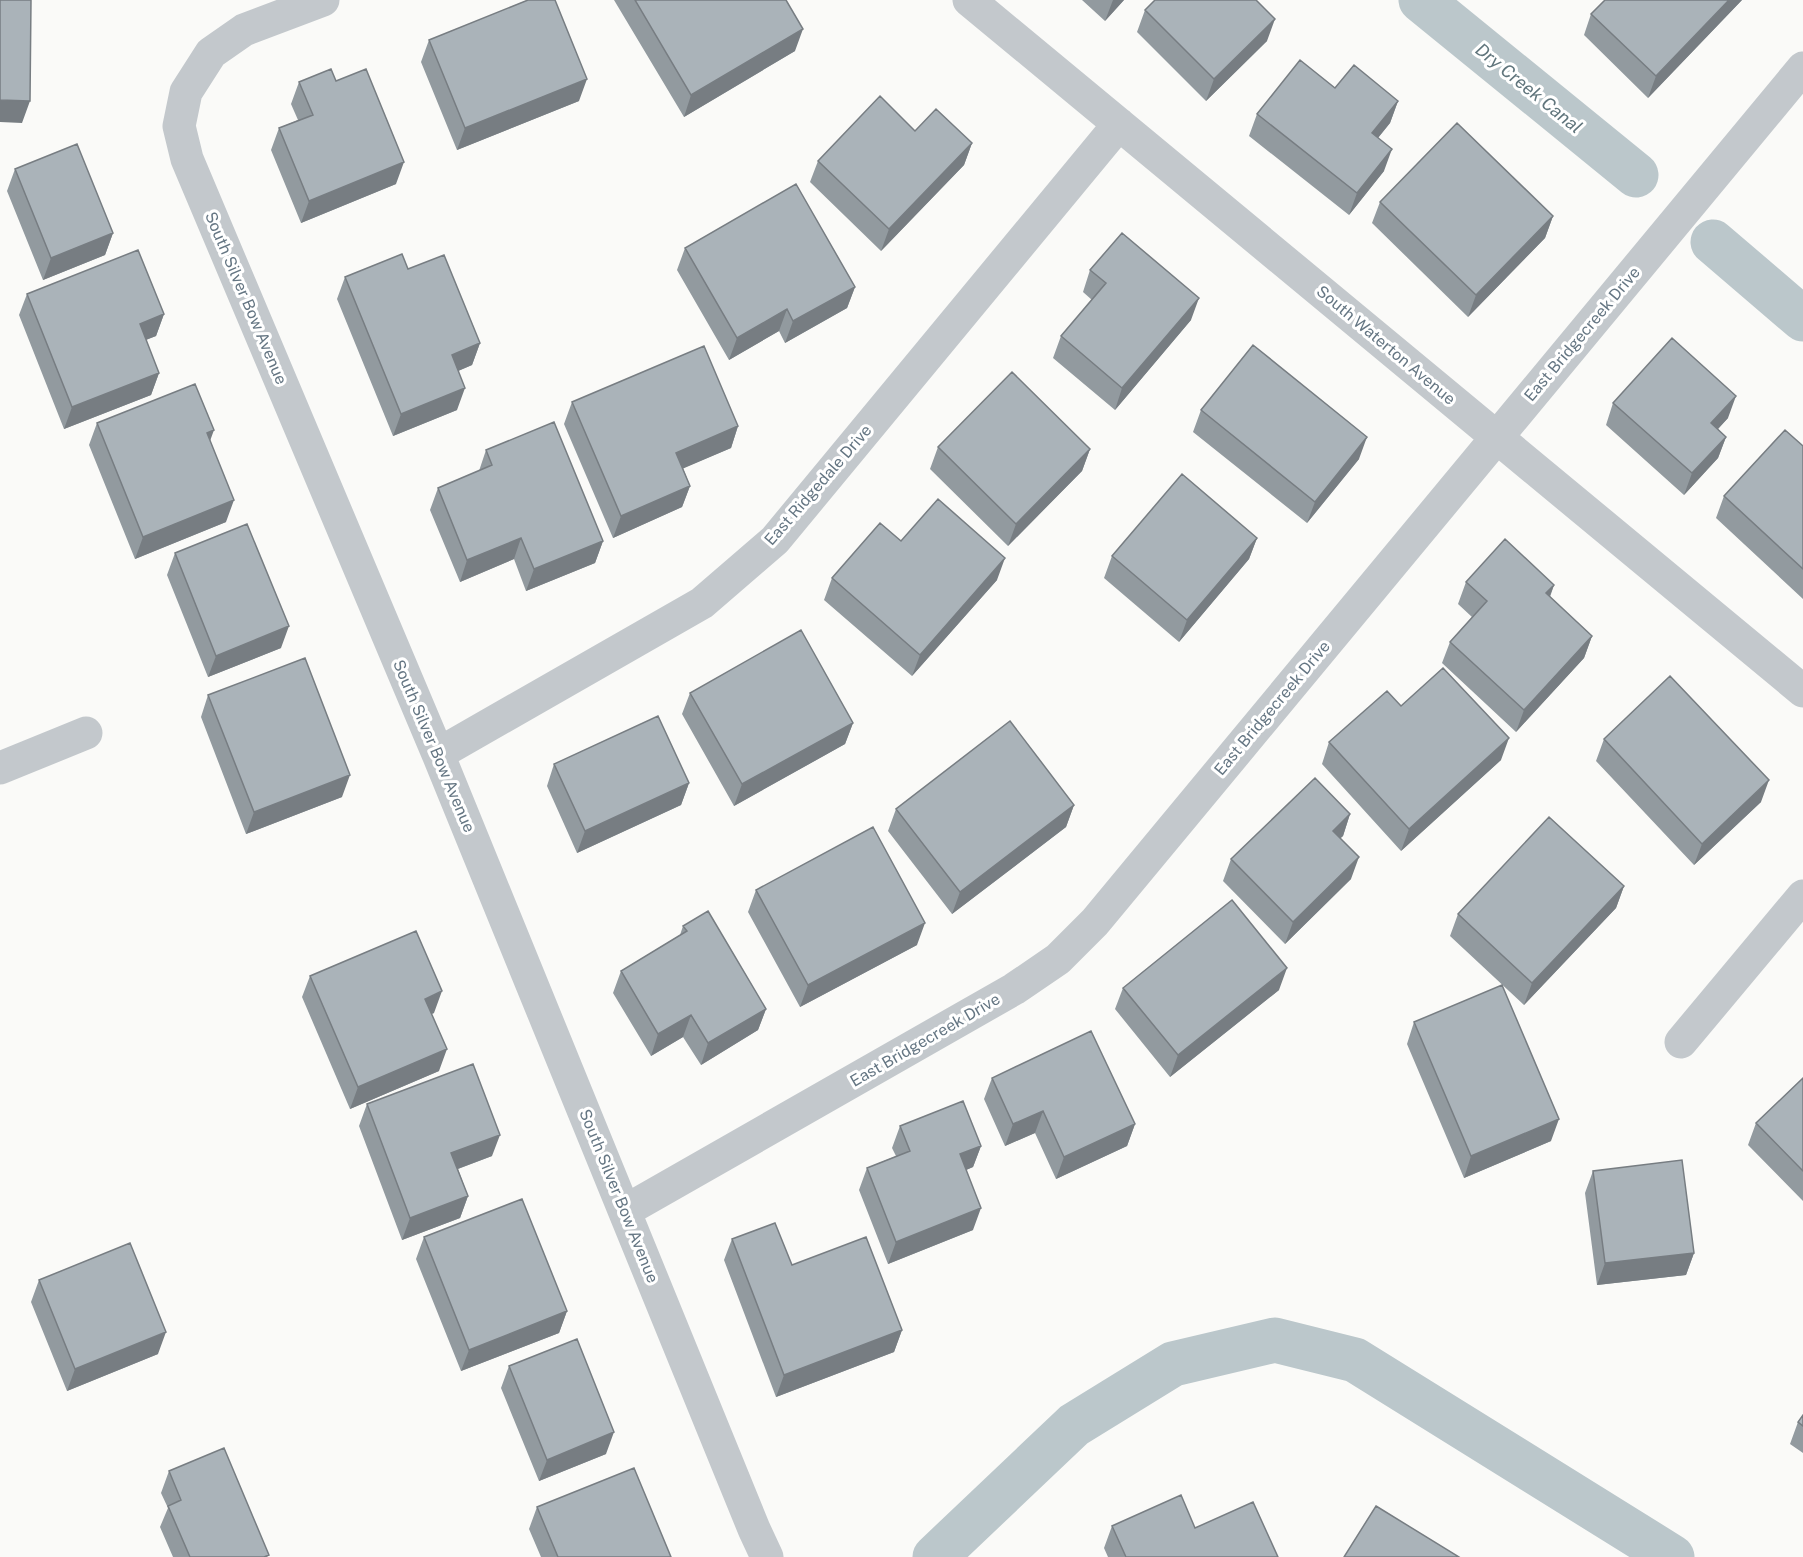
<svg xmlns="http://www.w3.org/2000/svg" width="1803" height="1557" viewBox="0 0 1803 1557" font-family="'Public Sans',sans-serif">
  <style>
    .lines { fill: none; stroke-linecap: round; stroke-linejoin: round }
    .canal { stroke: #bbc7cb; stroke-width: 45 }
    .minor { stroke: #c3c8cc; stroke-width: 33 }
    .wall { fill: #929a9f }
    .shaded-wall { fill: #777d82 }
    .building { fill: #aab3b9; stroke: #777d82; stroke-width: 1.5 }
    .labels { text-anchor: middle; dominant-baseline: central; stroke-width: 6; stroke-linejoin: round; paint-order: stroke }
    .street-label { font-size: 16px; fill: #657683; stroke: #fff }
    .water-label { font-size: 18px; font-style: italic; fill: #60757c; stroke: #fff }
  </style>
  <rect width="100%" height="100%" fill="#fafaf8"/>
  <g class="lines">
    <path class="canal" d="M 1421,0 L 1636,175
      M 1713,242 L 1803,319
      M 935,1557 L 1074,1425 L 1173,1364 L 1275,1340 L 1355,1360 L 1672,1557"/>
    <path class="minor" d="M 323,0 L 244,30 L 211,53 L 186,92 L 179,126 L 187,159 L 438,754 L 754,1529 L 767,1557
      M 969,0 L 1803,691
      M 438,754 L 702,603 L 775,540 L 1119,124
      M 0,768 L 86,733
      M 1681,1042 L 1803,896
      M 625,1211 L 1014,989 L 1058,959 L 1095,922 L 1803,68"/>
  </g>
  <path class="wall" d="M 614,0 L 786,0 L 795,51 L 684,117 Z
    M 1082,0 L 1124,0 L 1105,21 Z
    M 1742,0 L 1648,98 L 1584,35 L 1591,14 Z
    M 1145,10 L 1267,41 L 1206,101 L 1137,32 Z
    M 429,40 L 579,101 L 457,150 L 421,62 Z
    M 336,81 L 396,184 L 301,223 L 271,150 L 279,128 L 298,120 L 291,104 L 299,82 Z
    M 1335,88 L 1398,101 L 1390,123 L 1378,138 L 1384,171 L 1349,215 L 1249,136 L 1257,114 Z
    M 915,131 L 972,143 L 964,165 L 881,251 L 810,182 L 818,161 Z
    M 15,169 L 113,233 L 105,255 L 43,280 L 7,191 Z
    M 1380,202 L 1553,216 L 1545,238 L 1468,317 L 1372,223 Z
    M 685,248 L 855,287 L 847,308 L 785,343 L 779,331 L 729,360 L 677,270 Z
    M 408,269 L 480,343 L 472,365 L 458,371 L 457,410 L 393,436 L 337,299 L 345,277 Z
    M 1090,270 L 1191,320 L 1115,410 L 1053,358 L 1061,336 L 1092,300 L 1083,292 Z
    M 27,294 L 164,314 L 156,336 L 146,340 L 159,373 L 151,395 L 64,429 L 19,315 Z
    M 572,402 L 738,426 L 731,448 L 683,468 L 690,486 L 682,507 L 613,538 L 564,424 Z
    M 1613,403 L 1728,418 L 1718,429 L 1726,437 L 1718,458 L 1684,495 L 1606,425 Z
    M 1201,410 L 1359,459 L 1307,523 L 1193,432 Z
    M 97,423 L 210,440 L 226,522 L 135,559 L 89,445 Z
    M 1803,446 L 1803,599 L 1716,518 L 1724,496 Z
    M 938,447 L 1090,449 L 1082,471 L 1008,546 L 930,469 Z
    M 486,450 L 603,541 L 595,563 L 526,591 L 514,559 L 460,582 L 430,510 L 438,488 L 479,471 Z
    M 1257,538 L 1249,559 L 1179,642 L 1104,578 L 1112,556 Z
    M 901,541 L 997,580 L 912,676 L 824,600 L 832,578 Z
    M 175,553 L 281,648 L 208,677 L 167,575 Z
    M 1466,582 L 1554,585 L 1550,597 L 1592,636 L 1584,658 L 1516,732 L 1442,663 L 1450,642 L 1472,617 L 1458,604 Z
    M 690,693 L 853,723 L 845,744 L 734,806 L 682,714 Z
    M 208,695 L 342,797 L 246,834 L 201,717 Z
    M 1401,706 L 1501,760 L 1401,851 L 1322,764 L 1329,742 Z
    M 1604,739 L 1761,802 L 1694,865 L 1596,761 Z
    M 554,764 L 689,783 L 681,805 L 577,853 L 547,786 Z
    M 1074,805 L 1066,827 L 952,914 L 888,831 L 896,809 Z
    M 1350,814 L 1343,836 L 1340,838 L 1351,879 L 1285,944 L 1223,881 L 1231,859 Z
    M 1624,886 L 1616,908 L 1524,1005 L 1450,936 L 1458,914 Z
    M 756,890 L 917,945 L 800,1007 L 748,912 Z
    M 683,926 L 766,1009 L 758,1030 L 701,1065 L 683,1037 L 651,1056 L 613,993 L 621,971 L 680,935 Z
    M 310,976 L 434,1013 L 431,1014 L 439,1071 L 350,1109 L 302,997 Z
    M 1123,988 L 1279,990 L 1170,1077 L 1115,1009 Z
    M 1414,1022 L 1551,1141 L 1464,1178 L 1407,1044 Z
    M 992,1078 L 1135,1124 L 1127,1146 L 1056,1179 L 1035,1133 L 1005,1146 L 984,1099 Z
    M 1803,1078 L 1803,1201 L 1748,1145 L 1756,1123 Z
    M 367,1104 L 492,1156 L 458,1169 L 468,1196 L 460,1218 L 402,1240 L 359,1126 Z
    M 900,1126 L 981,1146 L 973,1167 L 966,1170 L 973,1230 L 888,1264 L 859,1190 L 867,1168 L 896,1156 L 892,1148 Z
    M 1593,1171 L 1694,1253 L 1686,1275 L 1597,1285 L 1585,1193 Z
    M 424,1237 L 567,1311 L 559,1333 L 461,1371 L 416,1259 Z
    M 732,1239 L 792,1265 L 902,1330 L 894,1352 L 776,1397 L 724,1260 Z
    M 39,1280 L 158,1354 L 67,1391 L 31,1302 Z
    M 509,1366 L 606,1454 L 539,1481 L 501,1388 Z
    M 1803,1415 L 1803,1453 L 1790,1444 L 1798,1422 Z
    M 169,1471 L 268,1557 L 173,1557 L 160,1527 L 168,1508 L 161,1493 Z
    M 537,1507 L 671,1557 L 541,1557 L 529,1529 Z
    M 1112,1526 L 1278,1557 L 1108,1557 L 1104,1548 Z"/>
  <path class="shaded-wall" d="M 1113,0 L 1124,0 L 1105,21 Z
    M 1729,0 L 1742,0 L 1648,98 L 1656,76 Z
    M 1275,19 L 1267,41 L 1206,101 L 1214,79 Z
    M 803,29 L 795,51 L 684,117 L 691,95 Z
    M 587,79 L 579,101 L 457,150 L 465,128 Z
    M 0,100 L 30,101 L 22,123 L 0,122 Z
    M 1398,101 L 1390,123 L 1364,155 L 1372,133 Z
    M 972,143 L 964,165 L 881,251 L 889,229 Z
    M 1392,149 L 1384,171 L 1349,215 L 1357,193 Z
    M 404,162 L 396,184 L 301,223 L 309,201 Z
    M 1553,216 L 1545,238 L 1468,317 L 1476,295 Z
    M 113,233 L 105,255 L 43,280 L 51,258 Z
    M 855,287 L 847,308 L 785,343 L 793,321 Z
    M 1199,298 L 1191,320 L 1115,410 L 1122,388 Z
    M 787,309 L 779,331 L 729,360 L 737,338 Z
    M 164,314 L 156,336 L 132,345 L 140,324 Z
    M 480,343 L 472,365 L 444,377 L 452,355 Z
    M 159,373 L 151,395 L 64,429 L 72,407 Z
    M 465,388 L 457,410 L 393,436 L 401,414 Z
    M 1736,396 L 1728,418 L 1703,445 L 1711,423 Z
    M 738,426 L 731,448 L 668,475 L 676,453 Z
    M 214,430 L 206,452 L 207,433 Z
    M 1367,437 L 1359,459 L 1307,523 L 1315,502 Z
    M 1726,437 L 1718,458 L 1684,495 L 1692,473 Z
    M 1090,449 L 1082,471 L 1008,546 L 1016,524 Z
    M 690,486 L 682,507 L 613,538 L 621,516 Z
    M 234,500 L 226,522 L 135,559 L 143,537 Z
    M 521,538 L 514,559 L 460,582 L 467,560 Z
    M 1257,538 L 1249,559 L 1179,642 L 1187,620 Z
    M 603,541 L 595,563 L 526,591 L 534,569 Z
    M 1005,558 L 997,580 L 912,676 L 920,655 Z
    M 1554,585 L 1546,606 L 1546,593 Z
    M 289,626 L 281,648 L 208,677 L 216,656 Z
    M 1592,636 L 1584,658 L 1516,732 L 1524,710 Z
    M 853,723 L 845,744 L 734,806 L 742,784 Z
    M 1509,738 L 1501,760 L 1401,851 L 1409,829 Z
    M 350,775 L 342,797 L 246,834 L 254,812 Z
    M 1769,780 L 1761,802 L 1694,865 L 1702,844 Z
    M 689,783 L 681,805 L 577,853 L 585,831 Z
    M 1074,805 L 1066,827 L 952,914 L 960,892 Z
    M 1350,814 L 1343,836 L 1325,853 L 1333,831 Z
    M 1359,857 L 1351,879 L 1285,944 L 1293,922 Z
    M 1624,886 L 1616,908 L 1524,1005 L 1532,983 Z
    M 925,923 L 917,945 L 800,1007 L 808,985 Z
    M 1287,968 L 1279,990 L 1170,1077 L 1178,1055 Z
    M 442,991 L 434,1013 L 417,1020 L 425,999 Z
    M 766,1009 L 758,1030 L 701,1065 L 708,1043 Z
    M 691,1015 L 683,1037 L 651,1056 L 658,1034 Z
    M 447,1049 L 439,1071 L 350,1109 L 358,1087 Z
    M 1043,1111 L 1035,1133 L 1005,1146 L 1013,1124 Z
    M 1559,1119 L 1551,1141 L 1464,1178 L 1471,1156 Z
    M 1135,1124 L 1127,1146 L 1056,1179 L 1064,1157 Z
    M 500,1135 L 492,1156 L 444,1174 L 451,1153 Z
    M 981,1146 L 973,1167 L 952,1176 L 960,1154 Z
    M 468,1196 L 460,1218 L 402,1240 L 410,1218 Z
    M 981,1208 L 973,1230 L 888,1264 L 896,1242 Z
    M 1694,1253 L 1686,1275 L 1597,1285 L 1605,1263 Z
    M 567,1311 L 559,1333 L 461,1371 L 469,1350 Z
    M 902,1330 L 894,1352 L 776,1397 L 784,1375 Z
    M 166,1332 L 158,1354 L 67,1391 L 75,1369 Z
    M 614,1432 L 606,1454 L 539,1481 L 547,1460 Z"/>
  <path class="building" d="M 0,0 L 31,0 L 30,101 L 0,100 Z
    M 528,0 L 555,0 L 587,79 L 465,128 L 429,40 Z
    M 635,0 L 786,0 L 803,29 L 691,95 Z
    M 1155,0 L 1256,0 L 1275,19 L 1214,79 L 1145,10 Z
    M 1605,0 L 1729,0 L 1656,76 L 1591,14 Z
    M 1300,60 L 1335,88 L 1354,65 L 1398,101 L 1372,133 L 1392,149 L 1357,193 L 1257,114 Z
    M 331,69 L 336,81 L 366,69 L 404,162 L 309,201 L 279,128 L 313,115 L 299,82 Z
    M 880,96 L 915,131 L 936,109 L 972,143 L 889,229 L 818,161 Z
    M 1457,123 L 1553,216 L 1476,295 L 1380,202 Z
    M 77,144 L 113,233 L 51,258 L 15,169 Z
    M 796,184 L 855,287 L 793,321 L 787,309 L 737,338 L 685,248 Z
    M 1122,233 L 1199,298 L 1122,388 L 1061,336 L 1106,283 L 1090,270 Z
    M 138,250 L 164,314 L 140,324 L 159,373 L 72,407 L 27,294 Z
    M 402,254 L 408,269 L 444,255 L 480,343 L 452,355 L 465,388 L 401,414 L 345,277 Z
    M 1672,338 L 1736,396 L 1711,423 L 1726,437 L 1692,473 L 1613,403 Z
    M 1253,345 L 1367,437 L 1315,502 L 1201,410 Z
    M 704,346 L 738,426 L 676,453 L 690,486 L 621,516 L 572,402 Z
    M 1012,372 L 1090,449 L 1016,524 L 938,447 Z
    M 195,384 L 214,430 L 207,433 L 234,500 L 143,537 L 97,423 Z
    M 554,422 L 603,541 L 534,569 L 521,538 L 467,560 L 438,488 L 492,465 L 486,450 Z
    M 1785,430 L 1803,446 L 1803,569 L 1724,496 Z
    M 1182,474 L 1257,538 L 1187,620 L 1112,556 Z
    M 938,499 L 1005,558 L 920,655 L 832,578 L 880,523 L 901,541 Z
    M 247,524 L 289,626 L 216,656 L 175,553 Z
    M 1505,539 L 1554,585 L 1546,593 L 1592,636 L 1524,710 L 1450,642 L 1487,601 L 1466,582 Z
    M 801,630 L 853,723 L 742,784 L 690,693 Z
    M 305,658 L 350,775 L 254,812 L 208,695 Z
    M 1443,668 L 1509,738 L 1409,829 L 1329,742 L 1387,691 L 1401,706 Z
    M 1670,676 L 1769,780 L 1702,844 L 1604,739 Z
    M 658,716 L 689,783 L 585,831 L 554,764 Z
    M 1010,721 L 1074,805 L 960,892 L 896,809 Z
    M 1315,778 L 1350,814 L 1333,831 L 1359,857 L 1293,922 L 1231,859 Z
    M 1549,817 L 1624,886 L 1532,983 L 1458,914 Z
    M 873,827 L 925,923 L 808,985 L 756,890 Z
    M 1232,900 L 1287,968 L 1178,1055 L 1123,988 Z
    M 708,911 L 766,1009 L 708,1043 L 691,1015 L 658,1034 L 621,971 L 687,931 L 683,926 Z
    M 416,931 L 442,991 L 425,999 L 447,1049 L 358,1087 L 310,976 Z
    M 1502,985 L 1559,1119 L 1471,1156 L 1414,1022 Z
    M 1091,1031 L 1135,1124 L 1064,1157 L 1043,1111 L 1013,1124 L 992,1078 Z
    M 473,1064 L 500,1135 L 451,1153 L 468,1196 L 410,1218 L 367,1104 Z
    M 1803,1078 L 1803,1171 L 1756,1123 Z
    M 963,1101 L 981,1146 L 960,1154 L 981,1208 L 896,1242 L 867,1168 L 910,1151 L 900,1126 Z
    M 1682,1160 L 1694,1253 L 1605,1263 L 1593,1171 Z
    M 522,1199 L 567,1311 L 469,1350 L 424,1237 Z
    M 775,1223 L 792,1265 L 866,1237 L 902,1330 L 784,1375 L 732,1239 Z
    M 130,1243 L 166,1332 L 75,1369 L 39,1280 Z
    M 577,1339 L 614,1432 L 547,1460 L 509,1366 Z
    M 1803,1415 L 1803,1426 L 1798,1422 Z
    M 224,1448 L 269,1555 L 264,1557 L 190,1557 L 168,1506 L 181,1500 L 169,1471 Z
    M 634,1468 L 671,1557 L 558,1557 L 537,1507 Z
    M 1181,1495 L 1195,1528 L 1253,1502 L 1278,1557 L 1126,1557 L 1112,1526 Z
    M 1376,1506 L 1459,1557 L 1344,1557 Z"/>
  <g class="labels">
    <g class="street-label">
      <text transform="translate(246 298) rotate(67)">South Silver Bow Avenue</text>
      <text transform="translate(1582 334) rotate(-50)">East Bridgecreek Drive</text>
      <text transform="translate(1386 345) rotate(40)">South Waterton Avenue</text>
      <text transform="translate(818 485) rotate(-49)">East Ridgedale Drive</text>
      <text transform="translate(1272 708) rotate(-50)">East Bridgecreek Drive</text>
      <text transform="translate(434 746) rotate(67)">South Silver Bow Avenue</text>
      <text transform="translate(925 1040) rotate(-30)">East Bridgecreek Drive</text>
      <text transform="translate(619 1196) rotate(68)">South Silver Bow Avenue</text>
    </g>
    <g class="water-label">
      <text transform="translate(1529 88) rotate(39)">Dry Creek Canal</text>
    </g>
  </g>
</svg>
